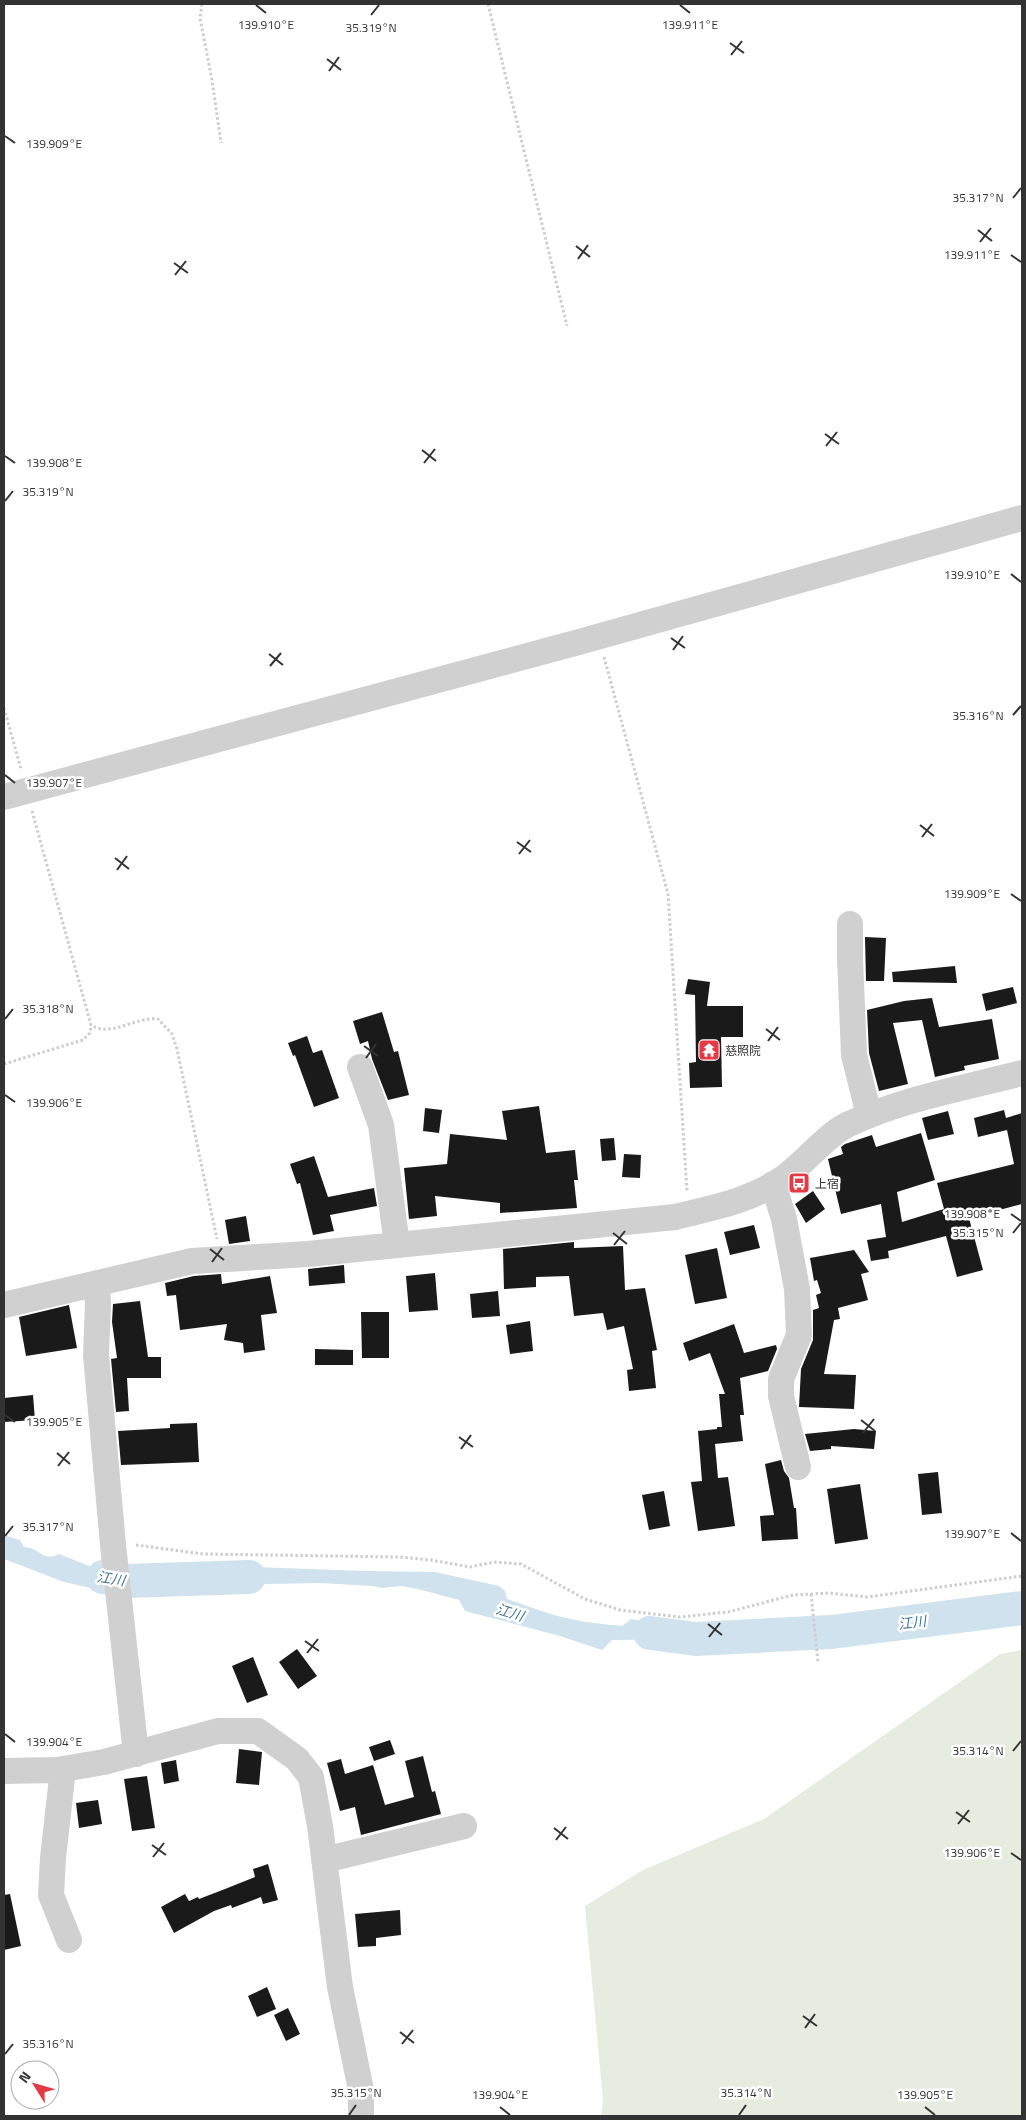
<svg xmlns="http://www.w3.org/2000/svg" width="1026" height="2120" viewBox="0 0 1026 2120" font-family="'Titillium Web','Noto Sans JP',sans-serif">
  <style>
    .green { fill: #e6ecdf }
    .water { fill: #cfe2ee }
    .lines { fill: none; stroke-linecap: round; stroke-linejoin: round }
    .river { stroke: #cfe2ee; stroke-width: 34 }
    .building { fill: #1a1a1a }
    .path { stroke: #cdcdcd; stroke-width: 3; stroke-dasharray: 2.5 2.5; stroke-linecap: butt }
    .minor { stroke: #d0d0d0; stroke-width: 26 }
    .ticks { fill: none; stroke: #333; stroke-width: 2 }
    .labels { text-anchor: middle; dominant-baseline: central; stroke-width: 5; stroke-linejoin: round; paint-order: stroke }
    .poi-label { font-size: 12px; fill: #333; stroke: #fff; text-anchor: start }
    .water-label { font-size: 14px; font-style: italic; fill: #3f7597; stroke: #fff }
    .ticks-label { font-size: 12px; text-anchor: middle; fill: #333; stroke: #fff; stroke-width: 5; stroke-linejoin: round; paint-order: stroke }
  </style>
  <rect width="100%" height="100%" fill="#fff"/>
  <path class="green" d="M 1022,1650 L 1022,2116 L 601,2116 L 603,2100 L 585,1906 L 643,1870 L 764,1819 L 1000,1654 Z"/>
  <path class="water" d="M 4,1535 L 20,1540 L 24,1547 C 40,1547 43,1563 59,1554 L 89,1566 L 96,1567 L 106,1564 L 109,1592 L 64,1582 L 4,1559 Z
    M 224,1566 L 365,1571 L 435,1572 L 499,1586 L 505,1591 L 507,1599 C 528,1606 549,1615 571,1619 C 587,1623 605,1624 622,1626 L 631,1619 L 683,1627 L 684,1633 L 696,1639 L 612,1640 L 602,1650 L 560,1636 L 465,1611 L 459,1600 L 418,1589 L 401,1586 L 382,1588 L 373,1586 L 321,1583 L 267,1584 L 250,1582 L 207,1581 L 203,1577 L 207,1568 Z
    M 138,1574 L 144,1576 L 148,1580 L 141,1589 L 124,1590 L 123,1575 Z"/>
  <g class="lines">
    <path class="river" d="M 103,1577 L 127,1581 L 249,1577
      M 650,1633 L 696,1639 L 831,1632 L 1022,1608"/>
  </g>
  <path class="building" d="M 865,937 L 886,938 L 884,981 L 866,981 Z
    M 955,966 L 957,983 L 893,982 L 892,972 Z
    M 688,979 L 710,982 L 707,1006 L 743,1006 L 743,1037 L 721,1037 L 722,1087 L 690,1088 L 689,1063 L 696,1062 L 695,995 L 685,994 Z
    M 1013,987 L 1017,1003 L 986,1011 L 982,994 Z
    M 932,998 L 939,1027 L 992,1019 L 999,1059 L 964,1066 L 965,1070 L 935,1077 L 922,1020 L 893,1023 L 908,1084 L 879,1091 L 869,1053 L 867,1010 L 904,1001 Z
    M 382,1012 L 394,1052 L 398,1051 L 409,1095 L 388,1100 L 372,1059 L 368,1041 L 360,1044 L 353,1021 Z
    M 307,1036 L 313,1053 L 322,1050 L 339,1098 L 314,1107 L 295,1055 L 293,1056 L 288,1043 Z
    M 539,1106 L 546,1153 L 575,1150 L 578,1180 L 574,1180 L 577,1208 L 500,1213 L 500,1203 L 435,1196 L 437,1216 L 409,1219 L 404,1168 L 447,1164 L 450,1134 L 507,1140 L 502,1111 Z
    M 425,1108 L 442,1110 L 439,1133 L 423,1131 Z
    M 1004,1110 L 1006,1118 L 1022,1113 L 1022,1204 L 969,1218 L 983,1270 L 957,1277 L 946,1236 L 888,1251 L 889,1258 L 871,1261 L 867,1240 L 886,1237 L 881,1204 L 841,1214 L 828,1159 L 843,1154 L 841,1147 L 845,1144 L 872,1135 L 876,1147 L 921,1133 L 935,1180 L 897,1192 L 902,1222 L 944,1209 L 937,1183 L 1014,1164 L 1007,1130 L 978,1137 L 974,1118 Z
    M 948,1111 L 954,1134 L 928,1140 L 922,1118 Z
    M 614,1138 L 616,1160 L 602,1161 L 600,1139 Z
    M 624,1154 L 641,1155 L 640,1178 L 622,1177 Z
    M 314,1156 L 328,1197 L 374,1188 L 377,1206 L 330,1215 L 334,1231 L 313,1235 L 300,1183 L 297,1184 L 290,1164 Z
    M 813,1191 L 825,1209 L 806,1223 L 795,1204 Z
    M 246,1216 L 250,1241 L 229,1244 L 225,1220 Z
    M 754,1225 L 760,1248 L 730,1255 L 724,1232 Z
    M 574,1242 L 574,1248 L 623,1246 L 625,1290 L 645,1288 L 657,1350 L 652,1351 L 656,1388 L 629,1391 L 627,1370 L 633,1369 L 624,1326 L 607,1330 L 603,1313 L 574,1316 L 569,1276 L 536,1277 L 536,1287 L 504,1289 L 503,1249 Z
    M 717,1248 L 727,1298 L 695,1304 L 685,1255 Z
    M 854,1250 L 869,1272 L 861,1274 L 868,1300 L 838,1308 L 840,1319 L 834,1320 L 824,1374 L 856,1375 L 854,1409 L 799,1407 L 801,1369 L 813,1340 L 813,1310 L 819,1308 L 816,1295 L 821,1293 L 817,1280 L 814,1281 L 810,1258 Z
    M 344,1265 L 345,1283 L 309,1286 L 308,1269 Z
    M 435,1273 L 438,1310 L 409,1312 L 406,1276 Z
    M 221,1274 L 222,1284 L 270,1276 L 277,1313 L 261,1315 L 265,1350 L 244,1353 L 243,1343 L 224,1340 L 227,1324 L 180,1330 L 176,1295 L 167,1296 L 165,1283 L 194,1276 Z
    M 498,1291 L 500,1316 L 472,1318 L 470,1294 Z
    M 140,1301 L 148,1357 L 161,1357 L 161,1378 L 127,1378 L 129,1411 L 116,1412 L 111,1359 L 117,1358 L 112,1322 L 113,1304 Z
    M 69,1305 L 77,1348 L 26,1356 L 19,1317 Z
    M 361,1312 L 389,1312 L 389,1358 L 362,1358 Z
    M 530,1321 L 533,1351 L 510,1354 L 506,1325 Z
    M 734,1324 L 744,1353 L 776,1345 L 777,1349 L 768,1371 L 740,1378 L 744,1415 L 740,1415 L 743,1441 L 715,1444 L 718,1478 L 728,1477 L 735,1526 L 698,1531 L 691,1482 L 702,1481 L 698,1431 L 717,1429 L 717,1427 L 722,1427 L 719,1394 L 725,1394 L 710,1353 L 689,1361 L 683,1343 Z
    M 315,1349 L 353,1350 L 353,1365 L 315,1365 Z
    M 33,1395 L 35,1420 L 4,1422 L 4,1398 Z
    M 197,1423 L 199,1462 L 121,1465 L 118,1431 L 170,1428 L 170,1424 Z
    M 854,1429 L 876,1431 L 874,1449 L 831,1446 L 831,1449 L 810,1451 L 805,1434 Z
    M 781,1460 L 784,1471 L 789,1478 L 794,1508 L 796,1508 L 798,1539 L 762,1541 L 760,1516 L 774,1515 L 765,1464 Z
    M 938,1472 L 942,1513 L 922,1515 L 918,1474 Z
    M 860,1484 L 868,1539 L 835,1544 L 827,1489 Z
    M 664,1491 L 670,1526 L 649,1530 L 642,1495 Z
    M 297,1649 L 317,1676 L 298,1689 L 279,1662 Z
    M 253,1657 L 268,1695 L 247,1703 L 232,1666 Z
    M 390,1740 L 395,1754 L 374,1761 L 369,1747 Z
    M 239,1749 L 262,1752 L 259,1785 L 236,1783 Z
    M 423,1756 L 432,1792 L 435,1791 L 441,1814 L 361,1835 L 355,1807 L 340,1811 L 327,1763 L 341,1759 L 345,1774 L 373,1765 L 385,1805 L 414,1797 L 405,1761 Z
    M 176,1760 L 179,1781 L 164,1784 L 161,1763 Z
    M 147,1776 L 155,1828 L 132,1831 L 124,1779 Z
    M 98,1800 L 102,1824 L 79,1828 L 76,1803 Z
    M 268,1864 L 278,1900 L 263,1904 L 261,1897 L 232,1908 L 231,1905 L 214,1911 L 174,1933 L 161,1907 L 185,1894 L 189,1901 L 198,1897 L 199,1899 L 225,1889 L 255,1877 L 253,1869 Z
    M 10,1894 L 21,1946 L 4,1950 L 4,1895 Z
    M 400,1910 L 401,1935 L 376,1938 L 376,1946 L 358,1947 L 355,1914 Z
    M 267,1987 L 276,2009 L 257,2017 L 248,1996 Z
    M 288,2008 L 300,2034 L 286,2041 L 274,2015 Z"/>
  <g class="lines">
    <path class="path" d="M 202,4 L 200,18 L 212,80 L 221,143
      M 488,4 L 567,326
      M 604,657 L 668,894 L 687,1191
      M 4,708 L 21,769
      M 32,811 L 91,1025 C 111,1038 136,1016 158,1019 L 172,1034 L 177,1049 L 217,1239
      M 4,1064 L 83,1040 L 90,1033 L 91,1025
      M 136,1545 L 203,1554 L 400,1557 L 431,1560 L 470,1567 L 494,1562 L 521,1564 L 585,1599 L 620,1610 L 680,1617 L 728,1612 L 793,1595 L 829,1593 L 867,1597 L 1022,1576
      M 811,1594 L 818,1662"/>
    <path class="minor" d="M 4,797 L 579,642 L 1022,518
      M 850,924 L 850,959 L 854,1055 L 869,1115
      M 360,1067 L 381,1125 L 397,1245
      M 773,1184 L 784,1219 L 797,1289 L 799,1335 L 781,1379 L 781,1396 L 798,1467
      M 97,1283 L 98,1304 L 96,1355 L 113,1545 L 136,1754
      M 4,1305 L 192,1261 L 308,1254 L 675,1217 C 712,1208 750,1201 782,1179 C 803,1165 826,1135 847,1125 C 901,1099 964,1088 1022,1073
      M 63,1769 L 53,1858 L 51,1895 L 69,1940
      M 4,1771 L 57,1770 L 104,1762 L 218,1731 L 258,1731 L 297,1759 L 311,1777 L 320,1826 L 340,1987 L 361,2090 L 361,2116
      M 324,1860 L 464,1826"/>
  </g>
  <path class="ticks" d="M 256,5 L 266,13M 680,5 L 690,13M 371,15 L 379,5M 730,43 L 744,53M 731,55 L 742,41M 327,59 L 341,70M 329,71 L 339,57M 5,136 L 15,143M 1013,198 L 1021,188M 978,230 L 992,241M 980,242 L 991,228M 576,246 L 590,257M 1011,255 L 1021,262M 578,259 L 588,245M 174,263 L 188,273M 175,275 L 186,261M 825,434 L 839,444M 826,446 L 837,432M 422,450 L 436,461M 5,456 L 15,463M 424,463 L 435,449M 5,501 L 13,491M 1011,574 L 1021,582M 671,638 L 685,648M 673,650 L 683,636M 269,654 L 283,665M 270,666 L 281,653M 1013,715 L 1021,706M 5,775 L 15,783M 920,825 L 934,836M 922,837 L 932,824M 517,842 L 531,852M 519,854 L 530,840M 115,858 L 129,869M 117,870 L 127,856M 1011,894 L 1021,901M 5,1019 L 13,1009M 766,1029 L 780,1040M 768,1041 L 778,1027M 364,1046 L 378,1056M 366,1058 L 376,1044M 5,1095 L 15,1102M 1011,1214 L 1021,1221M 613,1233 L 627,1244M 1013,1233 L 1021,1223M 614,1245 L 625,1231M 210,1249 L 224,1260M 212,1262 L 222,1248M 5,1415 L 15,1422M 861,1420 L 875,1431M 863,1433 L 874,1419M 459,1437 L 473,1447M 461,1449 L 471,1435M 57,1453 L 70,1464M 58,1466 L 69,1452M 1011,1533 L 1021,1541M 5,1536 L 13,1526M 708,1624 L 722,1635M 709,1637 L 720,1623M 305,1641 L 319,1651M 307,1653 L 318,1639M 5,1734 L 15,1742M 1013,1751 L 1021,1741M 956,1812 L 970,1822M 958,1824 L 969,1810M 554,1828 L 568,1839M 556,1840 L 566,1827M 152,1845 L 166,1855M 1011,1853 L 1021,1860M 153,1857 L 164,1843M 803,2016 L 817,2026M 805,2028 L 815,2014M 400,2032 L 414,2043M 402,2044 L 413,2030M 5,2054 L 13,2044M 500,2107 L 510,2115M 925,2107 L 935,2115M 349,2115 L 356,2105M 739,2115 L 746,2105"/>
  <defs>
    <g id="temple-square" transform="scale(1.125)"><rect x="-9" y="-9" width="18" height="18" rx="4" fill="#e63946" stroke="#fff"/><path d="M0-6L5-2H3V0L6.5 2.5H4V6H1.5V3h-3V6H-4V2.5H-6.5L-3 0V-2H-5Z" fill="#fff"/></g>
    <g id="bus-square" transform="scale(1.125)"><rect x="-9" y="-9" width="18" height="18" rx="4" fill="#e63946" stroke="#fff"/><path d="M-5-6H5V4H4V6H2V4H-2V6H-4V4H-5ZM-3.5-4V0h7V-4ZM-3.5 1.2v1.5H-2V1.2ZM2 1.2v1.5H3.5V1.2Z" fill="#fff"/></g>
  </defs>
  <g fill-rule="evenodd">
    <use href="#temple-square" x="709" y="1050"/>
    <use href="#bus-square" x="799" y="1183"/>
  </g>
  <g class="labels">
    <g class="poi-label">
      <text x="725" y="1050">慈照院</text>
      <text x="815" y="1183">上宿</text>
    </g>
    <g class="water-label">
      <text transform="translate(111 1578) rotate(9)">江川</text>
      <text transform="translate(510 1612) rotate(17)">江川</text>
      <text transform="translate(912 1622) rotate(-7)">江川</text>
    </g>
  </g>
  <g class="ticks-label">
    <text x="266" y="29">139.910°E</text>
    <text x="690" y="29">139.911°E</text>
    <text x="371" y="32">35.319°N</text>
    <text x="54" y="148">139.909°E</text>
    <text x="978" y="202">35.317°N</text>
    <text x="972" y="259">139.911°E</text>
    <text x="54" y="467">139.908°E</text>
    <text x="48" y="496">35.319°N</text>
    <text x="972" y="579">139.910°E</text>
    <text x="978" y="720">35.316°N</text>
    <text x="54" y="787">139.907°E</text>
    <text x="972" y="898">139.909°E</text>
    <text x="48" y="1013">35.318°N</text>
    <text x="54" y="1107">139.906°E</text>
    <text x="972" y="1218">139.908°E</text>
    <text x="978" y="1237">35.315°N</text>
    <text x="54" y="1426">139.905°E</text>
    <text x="48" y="1531">35.317°N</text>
    <text x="972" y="1538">139.907°E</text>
    <text x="54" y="1746">139.904°E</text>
    <text x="978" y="1755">35.314°N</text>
    <text x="972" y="1857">139.906°E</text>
    <text x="48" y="2048">35.316°N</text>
    <text x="356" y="2097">35.315°N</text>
    <text x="746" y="2097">35.314°N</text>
    <text x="500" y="2099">139.904°E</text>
    <text x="925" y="2099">139.905°E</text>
  </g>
  <rect width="1026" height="2120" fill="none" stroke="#333333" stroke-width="10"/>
  <g transform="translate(35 2085) rotate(307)"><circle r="24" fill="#ffffff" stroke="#adadad"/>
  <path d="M0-4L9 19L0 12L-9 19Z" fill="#e63946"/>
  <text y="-8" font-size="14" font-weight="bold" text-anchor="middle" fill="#333333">N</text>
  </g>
</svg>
